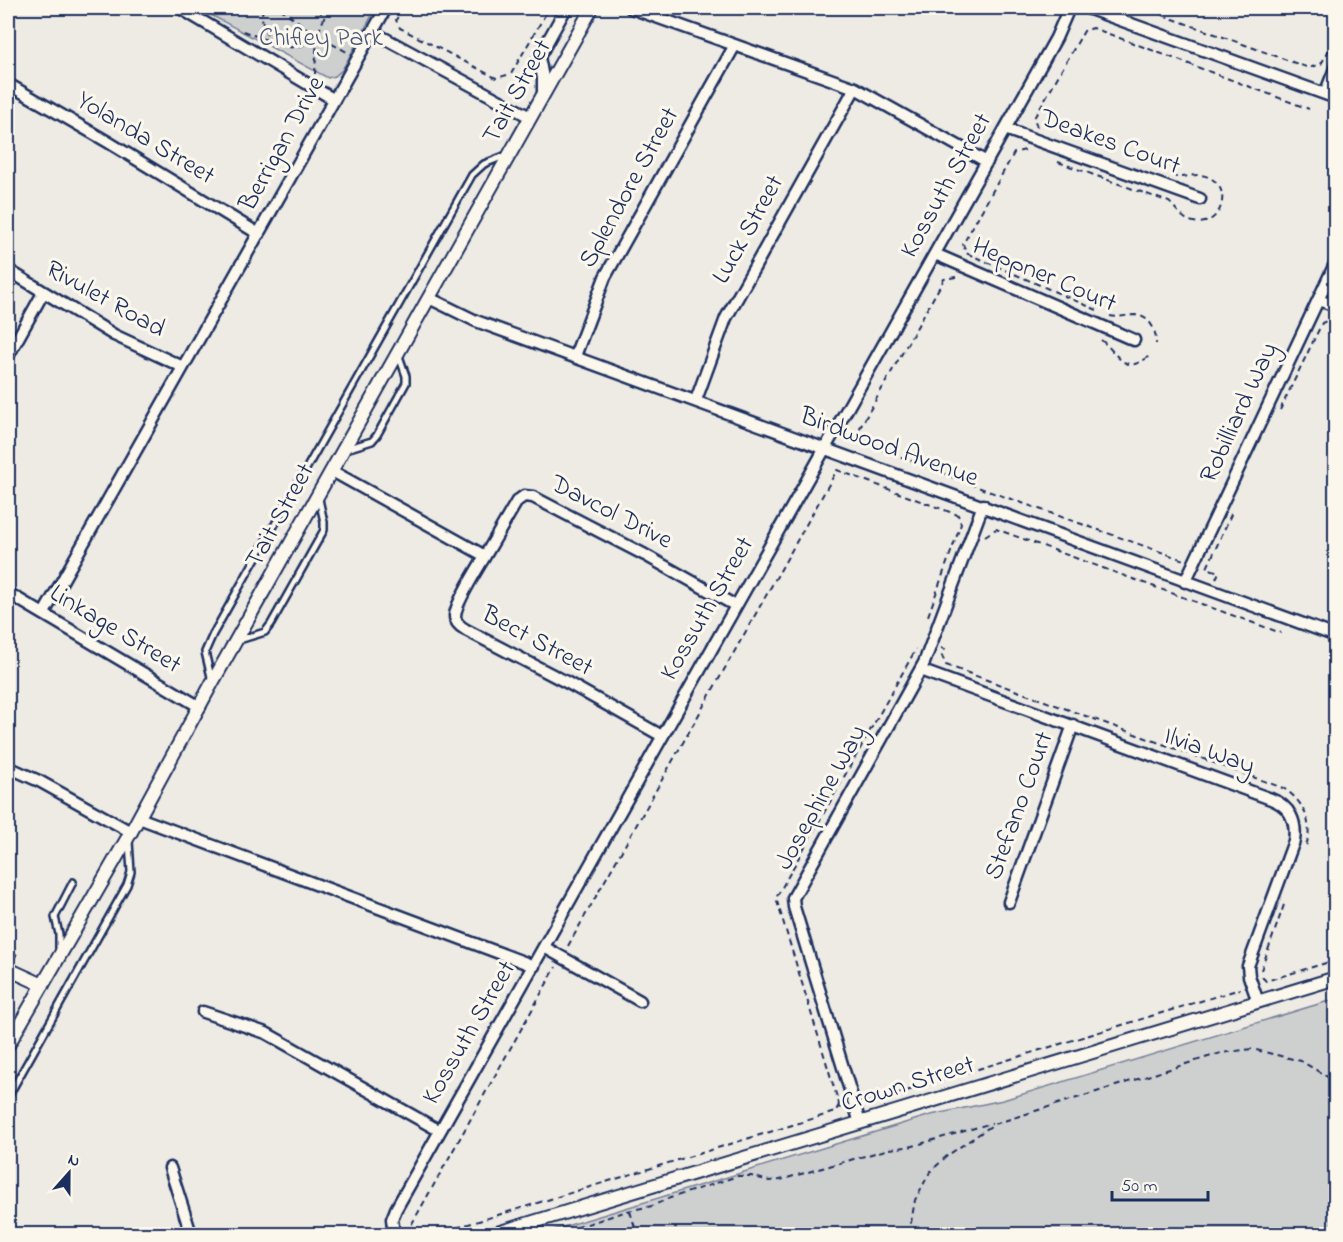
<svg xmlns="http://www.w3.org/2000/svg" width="1343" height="1242" viewBox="0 0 1343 1242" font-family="'Indie Flower',sans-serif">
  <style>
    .green { fill: #cecfcf; stroke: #747f96; stroke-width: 1.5 }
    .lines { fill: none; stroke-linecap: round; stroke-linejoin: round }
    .service-casing { stroke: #1b2f5e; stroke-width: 10 }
    .minor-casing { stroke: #1b2f5e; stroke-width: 15 }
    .tertiary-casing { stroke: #1b2f5e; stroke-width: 16 }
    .path { stroke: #1b2f5e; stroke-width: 2; stroke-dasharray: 6 4.5; stroke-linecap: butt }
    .service { stroke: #fbf7ec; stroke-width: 5 }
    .minor { stroke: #fbf7ec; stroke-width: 10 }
    .tertiary { stroke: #fbf7ec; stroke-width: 12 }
    .labels { text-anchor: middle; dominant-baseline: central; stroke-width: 6; stroke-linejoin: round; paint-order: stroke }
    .park-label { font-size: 26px; fill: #48577a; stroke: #fbf7ec }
    .street-label { font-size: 26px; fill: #1b2f5e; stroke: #fbf7ec }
  </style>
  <rect width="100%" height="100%" fill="#eeebe4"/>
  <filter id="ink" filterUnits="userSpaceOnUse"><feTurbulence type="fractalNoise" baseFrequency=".0167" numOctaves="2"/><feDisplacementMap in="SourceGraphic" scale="12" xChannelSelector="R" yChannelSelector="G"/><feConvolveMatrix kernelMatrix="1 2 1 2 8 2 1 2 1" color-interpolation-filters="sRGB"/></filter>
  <g filter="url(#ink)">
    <path class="green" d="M 198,8 L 376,8 L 342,70 L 335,76 L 328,78 Z
      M 1335,999 L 1335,1234 L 540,1234 L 931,1115 L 1003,1100 Z"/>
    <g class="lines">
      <g class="service-casing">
        <path id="service" d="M 346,449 L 372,441 L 377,435 L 406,383 L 406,376 L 399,356
          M 239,640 L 265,632 L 271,624 L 324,530 L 324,522 L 319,499
          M 212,681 L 205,652 L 213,634 L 472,175 L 484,164 L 507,155
          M 59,950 L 59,934 L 55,917 L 73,882
          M 8,1097 L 127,885 L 131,872 L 129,841"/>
      </g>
      <g class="minor-casing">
        <path id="minor" d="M 180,8 L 333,99
          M 631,8 L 855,88 L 987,162
          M 1087,8 L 1336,98
          M 373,32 L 530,117
          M 8,84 L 108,142 L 259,234
          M 543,94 L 543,78 L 539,57 L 566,8
          M 1325,94 L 1336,66
          M 1005,129 L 1200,199
          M 935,254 L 1134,340
          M 8,270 L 114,335 L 183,367
          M 429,298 L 476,321 L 1336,636
          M 1318,300 L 1336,306
          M 8,356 L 43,293
          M 575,356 L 605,277 L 735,45
          M 696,400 L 726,318 L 855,88
          M 332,471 L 485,556 L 517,501 L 524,496 L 533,497 L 645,555 L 736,606
          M 485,556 C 478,568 455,604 455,616 C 455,623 461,627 466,630 L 568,683 L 662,736
          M 1185,582 L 1336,262
          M 8,593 L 200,707
          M 44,613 L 386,8
          M 920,670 L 1271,799 C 1290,806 1297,822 1294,841 L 1248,966 L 1249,976 L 1258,1002
          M 8,767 L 39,781 L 131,832
          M 139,818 L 534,966
          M 1009,902 L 1073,725
          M 544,947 L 640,1001
          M 203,1012 L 266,1033 L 440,1131
          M 860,1123 L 794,907 L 793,898 L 924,663 L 983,505
          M 170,1168 L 191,1234
          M 394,1234 L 392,1219 L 396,1209 L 1005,129 L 1056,38 L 1069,8"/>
      </g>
      <g class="tertiary-casing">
        <path id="tertiary" d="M 8,969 L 43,985
          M 8,1045 L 131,832 L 212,683 L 592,8
          M 494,1234 L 1336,978"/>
      </g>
      <path class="path" d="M 263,8 C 258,31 275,53 301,46 C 307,44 312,40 317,36
        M 280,8 L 317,36 L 349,53
        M 320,8 L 322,19
        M 403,8 L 396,20 L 400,28 L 496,78 L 511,74 L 549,8
        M 1143,8 L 1309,68 L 1321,64 L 1336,38
        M 243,31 L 272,42
        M 315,74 L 317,36 L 328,8
        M 1037,127 L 1034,118 L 1084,31 L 1093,28 L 1309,109
        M 1025,150 L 1014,153 L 963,244 L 966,253 L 1097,310
        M 1058,162 L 1169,202 C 1176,208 1181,218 1190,221 C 1219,232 1236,189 1208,177 C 1197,172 1187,178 1175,177
        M 956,277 L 944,279 L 857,433 L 860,441 L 988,491 L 1184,560
        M 1110,316 C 1119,318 1126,315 1135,315 C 1150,316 1157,331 1156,344
        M 1101,340 C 1118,353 1124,377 1149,356
        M 1280,410 L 1322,323 L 1331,319 L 1336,321
        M 985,536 L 996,529 L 1281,633
        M 1216,579 L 1219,572 L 1207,568 L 1233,510
        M 941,648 L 945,649 L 942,656 L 946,665 L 1283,788 C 1303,800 1314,823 1306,846
        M 568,946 L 837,470 L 958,515 L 961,524 L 928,616
        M 8,949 L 17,953 L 14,959
        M 1261,970 L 1285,902
        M 1262,977 L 1266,981 L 1336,960
        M 867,1103 L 1240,989
        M 838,1107 L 839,1104 L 776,898 L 916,649
        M 630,1211 L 637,1234
        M 411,1234 L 409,1229 L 556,967
        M 436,1234 L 835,1112 L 838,1107 L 844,1109
        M 557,1234 L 627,1211 L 652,1206 L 667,1199 L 738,1176 L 751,1176 L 769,1181 L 780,1180 L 889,1149 L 913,1146 L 992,1123
        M 909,1234 L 915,1200 L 930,1172 L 948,1155 L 994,1124 L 1221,1053 L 1252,1049 L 1301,1061 L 1336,1082"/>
      <use href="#service" class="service"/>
      <use href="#minor" class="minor"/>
      <use href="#tertiary" class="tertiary"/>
    </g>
  </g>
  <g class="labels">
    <g class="park-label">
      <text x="321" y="39">Chifley Park</text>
    </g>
    <g class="street-label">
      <text transform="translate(518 92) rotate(-61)">Tait Street</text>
      <text transform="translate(145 139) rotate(31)">Yolanda Street</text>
      <text transform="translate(1110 143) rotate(20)">Deakes Court</text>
      <text transform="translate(283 144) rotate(-61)">Berrigan Drive</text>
      <text transform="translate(947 186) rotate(-61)">Kossuth Street</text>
      <text transform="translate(630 188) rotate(-61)">Splendore Street</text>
      <text transform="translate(749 230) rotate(-61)">Luck Street</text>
      <text transform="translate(1044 276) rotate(23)">Heppner Court</text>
      <text transform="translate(105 300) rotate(29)">Rivulet Road</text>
      <text transform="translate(1240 413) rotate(-65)">Robilliard Way</text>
      <text transform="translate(889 448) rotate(20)">Birdwood Avenue</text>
      <text transform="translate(611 513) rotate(27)">Davcol Drive</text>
      <text transform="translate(281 516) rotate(-61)">Tait Street</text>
      <text transform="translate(708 609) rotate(-60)">Kossuth Street</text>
      <text transform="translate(115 630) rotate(31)">Linkage Street</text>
      <text transform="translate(537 642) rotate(28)">Bect Street</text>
      <text transform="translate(1209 752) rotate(20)">Ilvia Way</text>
      <text transform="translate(822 798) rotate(-61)">Josephine Way</text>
      <text transform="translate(1020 806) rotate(-70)">Stefano Court</text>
      <text transform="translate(470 1033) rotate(-60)">Kossuth Street</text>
      <text transform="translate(908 1085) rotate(-17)">Crown Street</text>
    </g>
  </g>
  <rect width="1343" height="1242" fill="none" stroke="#fbf7ec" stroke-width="30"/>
  <rect x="15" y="15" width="1313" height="1212" fill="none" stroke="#1b2f5e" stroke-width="2" filter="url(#ink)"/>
  <g transform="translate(69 1173) rotate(21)" stroke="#fbf7ec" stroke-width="4.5" paint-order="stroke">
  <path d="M0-4.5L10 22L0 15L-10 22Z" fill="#1b2f5e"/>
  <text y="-9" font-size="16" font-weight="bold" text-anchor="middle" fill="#1b2f5e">N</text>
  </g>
  <path d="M1112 1191v9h96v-9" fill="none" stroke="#1b2f5e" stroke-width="3"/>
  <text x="1121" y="1191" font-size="18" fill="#1b2f5e" stroke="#fbf7ec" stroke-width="4.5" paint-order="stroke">50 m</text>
</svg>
